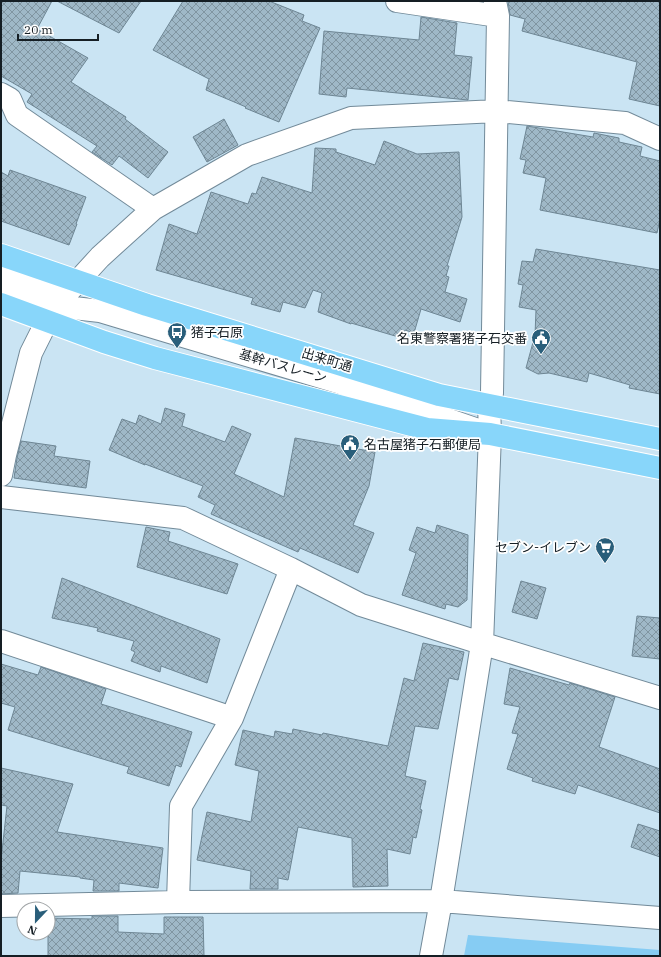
<svg xmlns="http://www.w3.org/2000/svg" width="661" height="957" viewBox="0 0 661 957" font-family="'IBM Plex Serif','Noto Sans JP',serif">
  <style>
    .green { fill: #86ccf3 }
    .building { fill: url(#building-cross-hatch); stroke: #6e8694 }
    .lines { fill: none; stroke-linecap: round; stroke-linejoin: round }
    .minor-casing { stroke: #728a99; stroke-width: 24 }
    .major-casing { stroke: #fff; stroke-width: 24 }
    .minor { stroke: #fff; stroke-width: 22 }
    .major { stroke: #88d6fa; stroke-width: 22 }
    .labels { text-anchor: middle; dominant-baseline: central; stroke-width: 3.5; stroke-linejoin: round; paint-order: stroke }
    .poi-label { font-size: 13px; fill: #151e24; stroke: #fff; text-anchor: start }
    .street-label { font-size: 13px; fill: #151e24; stroke: #fff }
  </style>
  <defs>
    <pattern id="building-cross-hatch" width="8" height="8" patternUnits="userSpaceOnUse"><rect width="8" height="8" fill="#9fb8c7"/><path d="M0 0l8 8M0 8l8-8" fill="none" stroke="#8095a1"/></pattern>
  </defs>
  <rect width="100%" height="100%" fill="#cae4f3"/>
  <path class="green" d="M 468,935 L 660,950 L 660,956 L 464,956 Z"/>
  <path class="building" d="M 1,1 L 52,1 L 37,29 L 88,58 L 71,82 L 126,117 L 125,119 L 168,152 L 148,178 L 119,156 L 112,165 L 92,152 L 97,146 L 27,102 L 32,94 L 1,76 Z
    M 57,1 L 141,1 L 119,33 Z
    M 183,1 L 269,1 L 304,15 L 302,21 L 320,28 L 279,122 L 245,108 L 246,107 L 206,90 L 209,79 L 153,50 Z
    M 508,1 L 660,1 L 660,106 L 629,99 L 637,62 L 522,31 L 525,19 L 510,15 Z
    M 421,17 L 457,23 L 454,55 L 472,57 L 468,100 L 347,88 L 346,97 L 319,94 L 324,31 L 419,40 Z
    M 224,119 L 238,145 L 207,162 L 193,137 Z
    M 527,126 L 593,137 L 594,133 L 619,138 L 619,142 L 642,147 L 640,156 L 660,161 L 660,219 L 657,233 L 540,210 L 546,178 L 523,173 L 526,160 L 520,159 Z
    M 384,141 L 417,154 L 459,152 L 462,217 L 447,266 L 449,266 L 446,276 L 449,277 L 445,292 L 467,299 L 460,322 L 421,309 L 414,333 L 405,330 L 402,338 L 351,323 L 351,324 L 318,312 L 322,293 L 313,290 L 305,308 L 283,302 L 280,312 L 251,304 L 253,298 L 156,270 L 169,224 L 197,234 L 211,192 L 248,204 L 252,193 L 256,194 L 262,177 L 312,193 L 315,148 L 336,149 L 336,152 L 375,165 Z
    M 10,170 L 86,197 L 76,224 L 77,224 L 69,245 L 1,221 L 1,172 L 8,176 Z
    M 536,249 L 660,270 L 660,394 L 629,388 L 630,385 L 589,373 L 587,382 L 549,373 L 538,374 L 526,368 L 535,335 L 536,310 L 519,307 L 523,285 L 518,284 L 522,261 L 533,262 Z
    M 165,408 L 185,414 L 182,426 L 225,442 L 232,426 L 251,434 L 234,474 L 284,497 L 295,438 L 375,452 L 369,486 L 353,525 L 374,533 L 358,573 L 300,548 L 298,552 L 211,514 L 215,505 L 198,497 L 203,486 L 145,464 L 145,465 L 109,450 L 122,419 L 136,424 L 139,415 L 161,424 Z
    M 21,441 L 56,446 L 54,456 L 90,461 L 86,488 L 14,478 L 17,458 Z
    M 437,525 L 468,535 L 467,600 L 458,607 L 446,604 L 445,609 L 402,595 L 416,553 L 409,550 L 417,527 L 435,533 Z
    M 146,527 L 170,532 L 168,541 L 238,564 L 227,594 L 137,567 Z
    M 62,578 L 220,639 L 207,683 L 161,666 L 160,672 L 131,661 L 135,652 L 131,650 L 134,641 L 97,631 L 98,628 L 52,618 Z
    M 521,581 L 546,588 L 537,619 L 512,612 Z
    M 637,616 L 660,618 L 660,659 L 632,656 Z
    M 423,643 L 464,652 L 458,680 L 449,678 L 438,729 L 415,726 L 405,776 L 426,781 L 420,809 L 422,810 L 416,838 L 413,837 L 410,854 L 387,849 L 388,886 L 353,887 L 352,838 L 298,827 L 288,880 L 278,878 L 278,889 L 250,889 L 251,871 L 197,860 L 207,812 L 251,822 L 259,771 L 235,765 L 243,730 L 274,737 L 275,731 L 292,734 L 293,729 L 322,735 L 323,733 L 388,746 L 404,678 L 414,681 Z
    M 1,664 L 38,675 L 41,667 L 106,689 L 101,704 L 192,732 L 181,767 L 176,765 L 169,786 L 127,773 L 129,767 L 8,730 L 15,707 L 1,703 Z
    M 510,668 L 569,685 L 570,683 L 615,697 L 599,747 L 660,769 L 660,813 L 578,785 L 575,794 L 532,781 L 533,778 L 507,769 L 518,734 L 512,733 L 520,707 L 504,704 Z
    M 1,768 L 73,784 L 57,832 L 163,848 L 158,888 L 119,883 L 119,891 L 93,891 L 94,880 L 80,878 L 80,877 L 20,871 L 18,893 L 1,894 L 1,860 L 7,806 L 1,805 Z
    M 638,824 L 660,831 L 660,857 L 631,847 Z
    M 92,916 L 118,916 L 118,932 L 164,934 L 164,917 L 203,917 L 204,956 L 48,956 L 48,918 L 92,919 Z"/>
  <g class="lines">
    <g class="minor-casing">
      <path id="minor" d="M 397,1 L 498,16
        M 1,94 L 10,99 L 17,115 L 153,209
        M 1,277 L 27,287 L 56,291
        M 1,298 L 56,306 L 100,311 L 183,336 L 341,383 L 478,430
        M 1,475 L 5,455 L 31,353 L 47,321 L 56,306 L 68,292 L 100,257 L 153,209 L 247,155 L 351,118 L 497,111 L 625,123 L 660,139
        M 1,497 L 183,518 L 291,569 L 361,605 L 484,644 L 660,698
        M 1,641 L 232,718
        M 178,902 L 181,806 L 232,718 L 291,569
        M 1,906 L 178,902 L 441,901 L 660,918
        M 431,956 L 441,901 L 482,644 L 490,434 L 489,404 L 492,393 L 498,16 L 495,1"/>
    </g>
    <g class="major-casing">
      <path id="major" d="M 1,255 L 147,305 L 439,395 L 660,439
        M 1,304 L 104,342 L 155,358 L 427,429 L 490,434 L 660,468"/>
    </g>
    <use href="#minor" class="minor"/>
    <use href="#major" class="major"/>
  </g>
  <defs>
    <g id="bus-pin" transform="scale(1)"><path d="M0 17L-7.5 6A9.5 9.5 0 1 1 7.5 6Z" fill="#295e7a" stroke="#fff"/><path d="M-5-6H5V4H4V6H2V4H-2V6H-4V4H-5ZM-3.5-4V0h7V-4ZM-3.5 1.2v1.5H-2V1.2ZM2 1.2v1.5H3.5V1.2Z" fill="#fff"/></g>
    <g id="civic-pin" transform="scale(1)"><path d="M0 17L-7.5 6A9.5 9.5 0 1 1 7.5 6Z" fill="#295e7a" stroke="#fff"/><path d="M-.6-6.5H3V-4.5H.6V-3L4-1V1h2V6H-6V1h2V-1L-.6-3ZM-1.2 2.5V6h2.4V2.5Z" fill="#fff"/></g>
    <g id="supermarket-pin" transform="scale(1)"><path d="M0 17L-7.5 6A9.5 9.5 0 1 1 7.5 6Z" fill="#295e7a" stroke="#fff"/><path d="M-6-5.5h2.5l.6 2H6L4.5 2H-2.5L-4.4-4H-6ZM-1.5 3.2a1.3 1.3 0 1 0 .1 0ZM3 3.2a1.3 1.3 0 1 0 .1 0Z" fill="#fff"/></g>
  </defs>
  <g fill-rule="evenodd">
    <use href="#bus-pin" x="177" y="332"/>
    <use href="#civic-pin" x="541" y="338"/>
    <use href="#civic-pin" x="350" y="444"/>
    <use href="#supermarket-pin" x="605" y="547"/>
  </g>
  <g class="labels">
    <g class="poi-label">
      <text x="191" y="332">猪子石原</text>
      <text x="527" y="338" text-anchor="end">名東警察署猪子石交番</text>
      <text x="364" y="444">名古屋猪子石郵便局</text>
      <text x="591" y="547" text-anchor="end">セブン-イレブン</text>
    </g>
    <g class="street-label">
      <text transform="translate(327 360) rotate(17)">出来町通</text>
      <text transform="translate(283 366) rotate(16)">基幹バスレーン</text>
    </g>
  </g>
  <rect width="661" height="957" fill="none" stroke="#151e24" stroke-width="4"/>
  <g transform="translate(36 921) rotate(202)"><circle r="19" fill="#ffffff" stroke="#a1a5a7"/>
  <path d="M0-3L7 15L0 10L-7 15Z" fill="#295e7a"/>
  <text y="-6" font-size="11" font-weight="bold" text-anchor="middle" fill="#151e24">N</text>
  </g>
  <path d="M18 34v6h80v-6" fill="none" stroke="#151e24" stroke-width="2"/>
  <text x="24" y="34" font-size="12" fill="#151e24" stroke="#ffffff" stroke-width="3" paint-order="stroke">20 m</text>
</svg>
